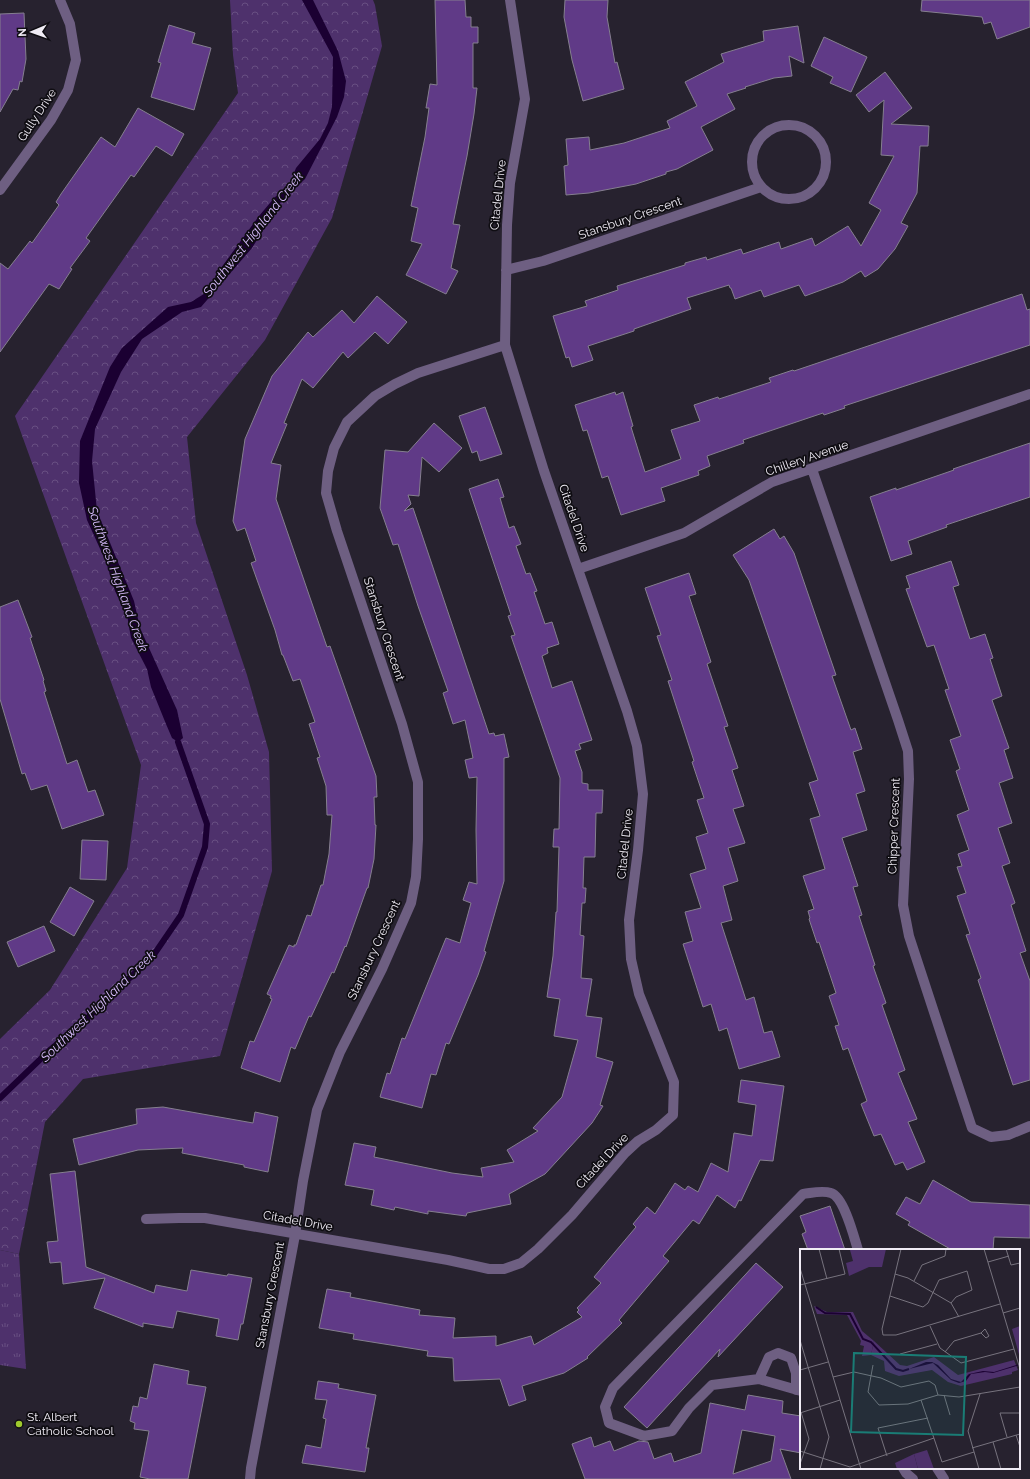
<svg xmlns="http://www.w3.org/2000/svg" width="1030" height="1479" viewBox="0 0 1030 1479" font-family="Raleway,sans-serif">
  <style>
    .grass { fill: url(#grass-tufts) }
    .forest { fill: url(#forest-crowns) }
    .water { fill: #1b0032 }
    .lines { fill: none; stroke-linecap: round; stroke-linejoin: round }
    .stream { stroke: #1b0032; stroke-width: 6 }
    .building { fill: #603a87; stroke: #857f8f; fill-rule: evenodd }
    .service { stroke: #6e5f82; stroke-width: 10 }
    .minor { stroke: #6e5f82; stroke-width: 10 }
    .poi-dot { fill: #9fca2d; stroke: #0f0d12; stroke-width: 1.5 }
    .labels { text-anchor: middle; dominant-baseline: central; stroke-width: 3.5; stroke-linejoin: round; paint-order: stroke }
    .street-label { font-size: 12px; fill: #f0ecf5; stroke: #0f0d12 }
    .poi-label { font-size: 12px; fill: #f0ecf5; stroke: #0f0d12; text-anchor: start }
    .water-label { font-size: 13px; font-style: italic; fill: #d6bafb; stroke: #0f0d12 }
    .inset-river { fill: none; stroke: #1b0032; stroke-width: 2 }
    .inset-road { fill: none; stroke: #77737e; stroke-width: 1 }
    .view { fill: #1a7c75; fill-opacity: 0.15; stroke: #1a7c75; stroke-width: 2 }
    .inset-edge { fill: none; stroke: #f0ecf5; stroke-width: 2 }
  </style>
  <defs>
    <pattern id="grass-tufts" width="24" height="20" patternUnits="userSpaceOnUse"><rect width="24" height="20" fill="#4e316c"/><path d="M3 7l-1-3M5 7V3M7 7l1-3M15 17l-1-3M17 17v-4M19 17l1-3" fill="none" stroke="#684f82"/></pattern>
    <pattern id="forest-crowns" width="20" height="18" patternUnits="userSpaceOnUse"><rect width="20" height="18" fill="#4e316c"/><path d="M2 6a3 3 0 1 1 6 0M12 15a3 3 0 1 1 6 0" fill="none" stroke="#684f82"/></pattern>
  </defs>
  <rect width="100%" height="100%" fill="#27222f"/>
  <path class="grass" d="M 0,1250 L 19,1254 L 26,1369 L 0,1365 Z"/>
  <path class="forest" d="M 230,0 L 373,0 L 375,5 L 382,46 L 332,218 L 265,340 L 187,437 L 196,523 L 247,675 L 269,752 L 272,871 L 220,1056 L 83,1079 L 45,1122 L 19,1254 L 0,1250 L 0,1039 L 50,990 L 127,868 L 141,765 L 15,416 L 238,93 L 233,55 Z"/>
  <path class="water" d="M 302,0 L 313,0 L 338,51 L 346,81 L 344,97 L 337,117 L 305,179 L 280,203 L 252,248 L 201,307 L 182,312 L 142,339 L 121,372 L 95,429 L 92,461 L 97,511 L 134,601 L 140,628 L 177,710 L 183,738 L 178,742 L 172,738 L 166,724 L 151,687 L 147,669 L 131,638 L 127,615 L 115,591 L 106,562 L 87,520 L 79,483 L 80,441 L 110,367 L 122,348 L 168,307 L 191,302 L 207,292 L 221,268 L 259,216 L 275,197 L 288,188 L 296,168 L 320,139 L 328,123 L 332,107 L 333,57 Z"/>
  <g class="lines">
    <path class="stream" d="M 0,1098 L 51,1049 L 81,1024 L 153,956 L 181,915 L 205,847 L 207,824 L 178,742"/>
  </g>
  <path class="building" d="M 435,0 L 465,0 L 466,17 L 471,17 L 471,27 L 478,27 L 478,43 L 473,43 L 473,88 L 477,88 L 474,114 L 467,156 L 453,224 L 460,225 L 451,268 L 458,271 L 446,294 L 406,275 L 422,244 L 411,241 L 418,208 L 411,206 L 425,137 L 429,108 L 426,108 L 430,84 L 437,85 Z
    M 565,0 L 608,0 L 607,17 L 615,63 L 617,62 L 624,89 L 583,101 L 572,60 L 564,17 Z
    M 922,0 L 1030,0 L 1030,27 L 997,39 L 991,22 L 984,24 L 982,17 L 921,11 Z
    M 24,13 L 26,59 L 22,82 L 20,81 L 18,90 L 13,89 L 0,112 L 0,14 Z
    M 169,25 L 195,33 L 192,43 L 211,48 L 194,110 L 151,97 L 161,63 L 158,62 Z
    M 798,26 L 804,63 L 789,56 L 792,76 L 774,78 L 745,87 L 746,88 L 727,94 L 735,109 L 701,127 L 713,150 L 677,169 L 666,172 L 666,174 L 636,184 L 589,193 L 566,195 L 564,166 L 568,165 L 566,139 L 589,137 L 590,150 L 624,143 L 670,128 L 667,121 L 697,106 L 685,82 L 724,62 L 721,54 L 764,41 L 763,31 Z
    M 824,37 L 867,57 L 851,92 L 830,83 L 833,77 L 811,66 Z
    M 885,72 L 912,108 L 891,124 L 929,126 L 928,146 L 920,146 L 917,193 L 901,223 L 908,226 L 895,249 L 878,269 L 865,277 L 861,271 L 843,282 L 805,296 L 799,285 L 764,297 L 761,290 L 735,299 L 731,288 L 730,288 L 729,285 L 687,298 L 691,309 L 634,329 L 634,331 L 588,346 L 593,360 L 572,367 L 569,357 L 566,358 L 553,316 L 587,306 L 585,301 L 618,290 L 617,286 L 685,265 L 685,263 L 706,257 L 707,260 L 741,249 L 743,254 L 779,242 L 781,249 L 812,238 L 815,246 L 848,226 L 861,246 L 881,210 L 869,203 L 894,156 L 881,155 L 884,100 L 869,112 L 856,95 Z
    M 138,108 L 184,134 L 172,156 L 156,146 L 134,177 L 131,175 L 86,238 L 90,241 L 70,268 L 72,269 L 59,289 L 49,284 L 0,352 L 0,263 L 8,269 L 30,241 L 32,243 L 59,205 L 56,202 L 61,194 L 101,137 L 115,147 Z
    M 1022,294 L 1027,310 L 1030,309 L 1030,345 L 844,406 L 845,408 L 824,415 L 823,413 L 743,440 L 744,443 L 707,456 L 710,466 L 698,471 L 699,475 L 661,488 L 665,501 L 621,515 L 608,476 L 602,478 L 587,430 L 583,431 L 575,405 L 615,392 L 616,395 L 623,392 L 633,426 L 631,427 L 645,472 L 681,459 L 671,430 L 700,421 L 694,405 L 718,397 L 719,399 L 771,382 L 769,378 L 793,370 L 794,371 Z
    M 377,296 L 407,322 L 388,344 L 375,332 L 348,358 L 343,352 L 313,388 L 302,379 L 284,423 L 287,424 L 271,463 L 281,465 L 276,499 L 327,647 L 330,646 L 376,776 L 377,797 L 374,797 L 375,825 L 376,825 L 374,859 L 368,888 L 367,888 L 346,947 L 345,946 L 334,973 L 332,972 L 311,1017 L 309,1016 L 295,1049 L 291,1047 L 280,1082 L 241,1068 L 250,1041 L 254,1042 L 272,999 L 270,998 L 271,996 L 267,994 L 289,945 L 294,947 L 294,945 L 296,945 L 307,915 L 311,916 L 321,885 L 323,885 L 329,854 L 332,815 L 327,815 L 326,786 L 317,758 L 320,757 L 309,724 L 315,722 L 300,679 L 293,681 L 283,655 L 282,655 L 275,630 L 251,563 L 256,561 L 245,528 L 237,531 L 233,521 L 245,439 L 272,376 L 308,332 L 313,337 L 342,310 L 354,323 Z
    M 485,407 L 502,454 L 480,461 L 477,451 L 472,453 L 459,416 Z
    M 434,423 L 462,448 L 439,472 L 422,457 L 419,496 L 408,495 L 411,504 L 404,511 L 413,508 L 489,734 L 494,733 L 495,736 L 504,734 L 509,757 L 504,758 L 504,881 L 484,951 L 486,952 L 478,975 L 449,1044 L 446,1043 L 436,1075 L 431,1074 L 422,1108 L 380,1097 L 387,1073 L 390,1074 L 402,1038 L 405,1039 L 446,938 L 460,943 L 471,903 L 463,900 L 469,882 L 477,884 L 476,830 L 477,777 L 469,778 L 465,760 L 473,758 L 465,720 L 453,724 L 443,693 L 448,691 L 418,606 L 398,544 L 393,545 L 380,508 L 385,450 L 408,452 Z
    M 1030,443 L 1030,497 L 946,525 L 947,527 L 908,541 L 912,554 L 891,561 L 870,497 L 896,488 L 896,490 L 954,470 L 953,469 Z
    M 498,479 L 504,497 L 500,498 L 509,528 L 514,526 L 521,544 L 516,546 L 526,574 L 530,573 L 537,591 L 534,592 L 545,624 L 552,622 L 559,644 L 547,648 L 548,653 L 542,656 L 552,688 L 572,681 L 592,740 L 579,744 L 581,749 L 575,751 L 582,772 L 582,783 L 588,784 L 588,790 L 603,790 L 602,813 L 596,813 L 595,857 L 584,857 L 583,888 L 586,888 L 585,903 L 582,903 L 580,935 L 584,936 L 581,978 L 592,979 L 586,1016 L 602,1018 L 596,1057 L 613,1062 L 600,1105 L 603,1106 L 592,1123 L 545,1174 L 509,1194 L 511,1204 L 467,1213 L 466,1216 L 428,1211 L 428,1214 L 395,1207 L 394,1210 L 371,1205 L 374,1190 L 345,1185 L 354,1143 L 376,1147 L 374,1157 L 452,1173 L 483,1177 L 481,1168 L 514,1162 L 507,1150 L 538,1131 L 533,1128 L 562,1097 L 578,1040 L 554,1036 L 560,999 L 547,997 L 553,956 L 556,912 L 557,912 L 559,847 L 553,847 L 554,829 L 559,829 L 560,778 L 511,636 L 515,635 L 508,616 L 511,615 L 469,489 Z
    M 774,529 L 780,539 L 784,536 L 794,553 L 836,675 L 832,676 L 851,730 L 855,728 L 862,749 L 853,752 L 865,791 L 856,794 L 867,830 L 842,838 L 858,886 L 853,887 L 862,915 L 859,916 L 875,965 L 873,966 L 886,1003 L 882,1005 L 905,1070 L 898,1073 L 917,1119 L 908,1122 L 925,1162 L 907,1170 L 903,1162 L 895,1165 L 881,1134 L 874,1136 L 861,1104 L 867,1101 L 848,1048 L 843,1050 L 835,1026 L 839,1025 L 829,996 L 836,993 L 819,942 L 817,943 L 809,919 L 810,918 L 808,911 L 814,909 L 803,876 L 825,869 L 810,819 L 820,816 L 809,783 L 818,780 L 749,580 L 733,555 Z
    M 951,561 L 959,585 L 953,587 L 970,639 L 985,634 L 993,658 L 990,659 L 1002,696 L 992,700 L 1009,748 L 1004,750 L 1013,778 L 999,783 L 1012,823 L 998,828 L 1010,863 L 1002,866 L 1015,903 L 1011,905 L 1026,951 L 1020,953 L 1030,981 L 1030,1080 L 1013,1085 L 978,980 L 981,978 L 966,935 L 970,934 L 957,896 L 966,893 L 957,867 L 962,866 L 958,854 L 969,850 L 957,815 L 969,810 L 956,771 L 960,769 L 950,740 L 961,736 L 945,690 L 949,689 L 934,645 L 927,647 L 906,589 L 910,588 L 906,576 Z
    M 689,573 L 696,594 L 689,596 L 711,662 L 707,664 L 728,726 L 724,727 L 738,768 L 732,770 L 744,806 L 733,809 L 745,843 L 728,848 L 738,881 L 723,886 L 732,920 L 721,923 L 746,1000 L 754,997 L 764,1033 L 772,1031 L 780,1057 L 739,1069 L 727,1028 L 719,1031 L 711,1004 L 703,1007 L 683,944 L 693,941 L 685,912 L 701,908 L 690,874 L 706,869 L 696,837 L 708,833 L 697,800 L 704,798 L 692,762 L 694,761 L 668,681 L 672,680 L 657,636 L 661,635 L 645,588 Z
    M 18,600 L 32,637 L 30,638 L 44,680 L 43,681 L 46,691 L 44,692 L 67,764 L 77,760 L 88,792 L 95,790 L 104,815 L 62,829 L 47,785 L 31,790 L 25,773 L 22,774 L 0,699 L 0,607 Z
    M 82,840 L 108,841 L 106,880 L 80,879 Z
    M 70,887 L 94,901 L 74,936 L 50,922 Z
    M 44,926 L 55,951 L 18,967 L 7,942 Z
    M 741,1080 L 784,1086 L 773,1161 L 760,1160 L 741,1201 L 739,1200 L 735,1208 L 717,1195 L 699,1224 L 693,1220 L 663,1256 L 669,1261 L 619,1320 L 622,1323 L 587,1357 L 588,1358 L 564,1373 L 522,1386 L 526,1400 L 509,1406 L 500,1379 L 454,1381 L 453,1358 L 427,1356 L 428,1351 L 353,1339 L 354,1334 L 319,1328 L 327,1289 L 351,1293 L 350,1297 L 420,1310 L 419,1315 L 455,1318 L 453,1338 L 496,1336 L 496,1346 L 531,1336 L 534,1345 L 582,1317 L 577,1312 L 579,1310 L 577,1308 L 601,1283 L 594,1277 L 636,1227 L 633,1224 L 647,1207 L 655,1214 L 675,1183 L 685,1190 L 688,1186 L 698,1192 L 711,1163 L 728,1172 L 734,1133 L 752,1136 L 756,1105 L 738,1102 Z
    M 163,1107 L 253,1123 L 255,1112 L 278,1117 L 268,1172 L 244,1167 L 244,1165 L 182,1153 L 183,1148 L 138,1150 L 79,1165 L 73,1139 L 137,1124 L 136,1109 Z
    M 75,1171 L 86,1267 L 154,1293 L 156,1285 L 187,1291 L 191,1270 L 227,1276 L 228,1274 L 252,1278 L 243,1324 L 241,1324 L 238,1340 L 216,1336 L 219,1319 L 177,1311 L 173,1328 L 143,1323 L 143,1327 L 94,1308 L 105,1278 L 63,1284 L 61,1262 L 50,1263 L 47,1242 L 58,1241 L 50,1174 Z
    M 933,1180 L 971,1202 L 1030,1205 L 1030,1238 L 994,1237 L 993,1250 L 952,1250 L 908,1225 L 910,1222 L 896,1214 L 906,1197 L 920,1204 Z
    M 830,1206 L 845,1250 L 808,1250 L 802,1234 L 806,1232 L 800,1216 Z
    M 756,1263 L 783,1287 L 718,1357 L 720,1349 L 647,1428 L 624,1407 Z
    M 154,1364 L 189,1371 L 187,1384 L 206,1387 L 188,1479 L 150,1479 L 140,1477 L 149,1431 L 134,1429 L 135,1423 L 130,1421 L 133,1406 L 138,1407 L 140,1397 L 147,1399 Z
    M 318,1381 L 339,1384 L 338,1388 L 376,1395 L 366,1448 L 369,1448 L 365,1472 L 302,1463 L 306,1445 L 321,1448 L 326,1419 L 323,1418 L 327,1400 L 315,1399 Z
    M 748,1395 L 783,1401 L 782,1413 L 801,1416 L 801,1453 L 780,1449 L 791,1479 L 585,1479 L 572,1444 L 591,1437 L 594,1447 L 610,1441 L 614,1451 L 639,1441 L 648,1442 L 654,1459 L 671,1453 L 674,1462 L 701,1453 L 710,1403 L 745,1410 ZM 742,1430 L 775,1436 L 771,1461 L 733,1474 Z"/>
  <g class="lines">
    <path class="service" d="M 759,1379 L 769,1357 L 778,1353 L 791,1358 L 796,1373 L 796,1390
      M 801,1391 L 759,1379 L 712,1385 L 689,1408 L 672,1431 L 644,1436 L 609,1423 L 605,1407 L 613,1388 L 803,1194 C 812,1193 822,1190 831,1193 C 844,1197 854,1237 858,1250
      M 903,1468 L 906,1473 L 913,1479
      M 937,1468 L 944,1479"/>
    <path class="minor" d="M752 162a37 37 0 1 1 74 0a37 37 0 1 1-74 0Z
      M 0,190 L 51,120 L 68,90 L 76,60 L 70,24 L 60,0
      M 506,270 L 543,261 L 761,187
      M 812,469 L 898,720 L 908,751 L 909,779 L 903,905 L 909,936 L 972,1128 L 991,1137 L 1008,1135 L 1030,1126
      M 578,569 L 684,533 L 772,482 L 1030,394
      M 146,1219 L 179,1218 L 205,1218 L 448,1260 L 489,1269 L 504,1269 L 521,1263 L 538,1249 L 572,1215 L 625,1153 L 638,1141 L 656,1130 L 673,1115 L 674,1082 L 639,994 L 631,959 L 629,920 L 638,850 L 643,794 L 637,746 L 627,711 L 544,471 L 505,345 L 507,225 L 510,183 L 525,99 L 510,0
      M 250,1479 L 251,1468 L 295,1235 L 303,1181 L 317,1110 L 340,1052 L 382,969 L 411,903 L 416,877 L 418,839 L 418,782 L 402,724 L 337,531 L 326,493 L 328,471 L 334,448 L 347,422 L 375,396 L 395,384 L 418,373 L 505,345"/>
  </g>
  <circle class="poi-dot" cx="19" cy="1424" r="4"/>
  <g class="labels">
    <g class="street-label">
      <text transform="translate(37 115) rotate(-57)">Gully Drive</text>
      <text transform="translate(498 195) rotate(-84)">Citadel Drive</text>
      <text transform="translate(630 218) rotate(-19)">Stansbury Crescent</text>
      <text transform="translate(807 458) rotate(-19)">Chillery Avenue</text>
      <text transform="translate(574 518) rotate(71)">Citadel Drive</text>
      <text transform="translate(384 629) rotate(72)">Stansbury Crescent</text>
      <text transform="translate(894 826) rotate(-88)">Chipper Crescent</text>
      <text transform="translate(625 844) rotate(-84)">Citadel Drive</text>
      <text transform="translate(374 950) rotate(-65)">Stansbury Crescent</text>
      <text transform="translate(602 1161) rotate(-47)">Citadel Drive</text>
      <text transform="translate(298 1221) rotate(10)">Citadel Drive</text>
      <text transform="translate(270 1295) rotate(-79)">Stansbury Crescent</text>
    </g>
    <g class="poi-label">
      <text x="27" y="1417">St. Albert<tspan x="27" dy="14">Catholic School</tspan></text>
    </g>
    <g class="water-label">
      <text transform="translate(253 234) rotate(-52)">Southwest Highland Creek</text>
      <text transform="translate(118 579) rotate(70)">Southwest Highland Creek</text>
      <text transform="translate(98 1006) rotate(-44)">Southwest Highland Creek</text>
    </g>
  </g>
  <g transform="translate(800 1249)">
    <rect width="220" height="220" fill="#27222f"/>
    <path d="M 14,57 L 27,63 L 53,63 L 62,82 L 74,92 L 71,106 L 62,107 L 64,97 L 60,96 L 61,92 L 47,66 L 17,65 ZM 114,205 L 118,220 L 97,220 L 95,214 Z" fill="#4e316c"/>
    <path d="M 86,0 L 82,18 L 69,18 L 49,27 L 46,14 L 53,12 L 50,1 ZM 220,74 L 220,109 L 212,80 L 220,77 ZM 74,92 L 100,116 L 107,117 L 134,108 L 158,126 L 214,111 L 218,121 L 212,123 L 212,125 L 161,137 L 148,133 L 132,121 L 99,127 L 85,122 L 84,112 L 71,106 ZM 127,201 L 134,220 L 118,220 L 114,205 Z" fill="#4e316c"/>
    <path d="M 126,113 L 132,113 L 138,116 L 151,130 L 161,133 L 169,125 L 183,122 L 194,123 L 220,115 L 220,116 L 193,124 L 185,123 L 171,125 L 166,132 L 159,134 L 151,131 L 133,114 L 109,120 Z" fill="#1b0032"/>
    <path class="inset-river" d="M 16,58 L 25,64 L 50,65 L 63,90 L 71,93 L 96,120 L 103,122 L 109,120"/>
    <path class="inset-road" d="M 19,0 L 27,30M 101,0 L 82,80 L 83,86 L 96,86 L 200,55M 184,0 L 220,120M 206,0 L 211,16 L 220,14M 188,13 L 209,7M 0,19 L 61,220M 95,25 L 108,29 L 151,54 L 159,68M 114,32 L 122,16 L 145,7 L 146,0M 0,36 L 45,25 L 39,0M 90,47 L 123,58 L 128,54 L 139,31 L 167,22 L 172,41 L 156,48 L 151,54M 203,64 L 220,59M 130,77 L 140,99 L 161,114 L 214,100M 0,91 L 29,188 L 20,220M 145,103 L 154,92 L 181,84 L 185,80 L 189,87 L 186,89 L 181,84M 100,105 L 137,95M 73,116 L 68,143 L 79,156 L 108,155 L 138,146 L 159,148 L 220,138M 0,121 L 28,113M 33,128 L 54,123 L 81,129 L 101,138 L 129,132 L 135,136 L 138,146M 144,146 L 150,166M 121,151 L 142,213 L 174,203M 0,164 L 40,151M 216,186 L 220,198M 207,188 L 200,164 L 220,164M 193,193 L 201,220M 172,199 L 220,185M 0,202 L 50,218 L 134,189M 87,207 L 78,179 L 128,169M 0,215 L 9,190 L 1,163M 179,220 L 168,182 L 180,145"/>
    <path class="view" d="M 54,104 L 166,108 L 163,186 L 51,183 Z"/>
    <rect width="220" height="220" class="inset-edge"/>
  </g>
  <g transform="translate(32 32) rotate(268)" stroke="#0f0d12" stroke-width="3" paint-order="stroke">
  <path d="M0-3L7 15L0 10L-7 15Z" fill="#f0ecf5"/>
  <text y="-6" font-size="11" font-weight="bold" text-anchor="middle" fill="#f0ecf5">N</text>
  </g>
</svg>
